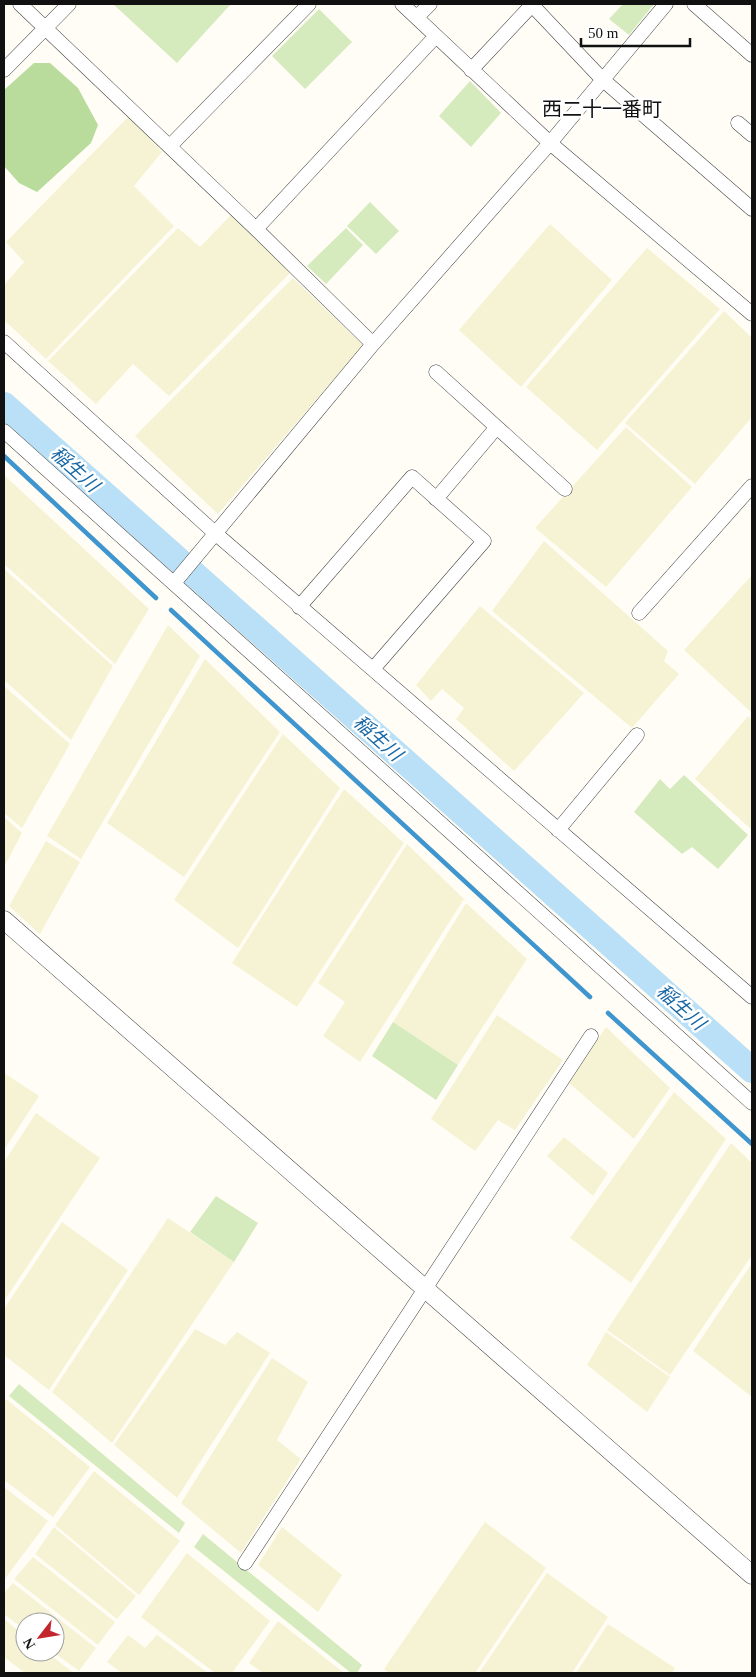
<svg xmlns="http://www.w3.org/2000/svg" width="756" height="1677" viewBox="0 0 756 1677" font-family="'Times New Roman','Noto Sans JP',serif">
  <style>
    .farmland { fill: #f6f3d4 }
    .green { fill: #d5ebbd }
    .forest { fill: #b9dc9c }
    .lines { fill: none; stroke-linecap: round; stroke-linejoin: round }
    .stream { stroke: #3f96cf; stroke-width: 4.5 }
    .river { stroke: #b9e0f7; stroke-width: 26 }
    .minor-casing { stroke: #444; stroke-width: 15 }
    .tertiary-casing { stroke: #444; stroke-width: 19 }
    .minor { stroke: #fff; stroke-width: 14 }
    .tertiary { stroke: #fff; stroke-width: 18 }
    .labels { text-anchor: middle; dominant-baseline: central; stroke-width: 5; stroke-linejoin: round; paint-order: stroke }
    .water-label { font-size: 19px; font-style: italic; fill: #1768a6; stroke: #fff }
    .quarter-label { font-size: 20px; fill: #111; stroke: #fff }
  </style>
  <rect width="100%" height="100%" fill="#fffdf5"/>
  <path class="farmland" d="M 129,116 L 162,152 L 134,186 L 174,226 L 46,359 L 4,320 L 4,285 L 24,262 L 6,242 Z
    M 232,214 L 292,271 L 169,396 L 133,364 L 96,404 L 48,361 L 178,228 L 200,247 Z
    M 550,224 L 612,280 L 521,387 L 459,330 Z
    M 647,248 L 720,309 L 597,450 L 526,387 Z
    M 293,278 L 363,345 L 218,514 L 135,436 Z
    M 724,311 L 752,338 L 752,417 L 695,484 L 625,423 Z
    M 626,427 L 692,487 L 606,587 L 535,528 Z
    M 4,475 L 149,609 L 115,664 L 4,564 Z
    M 544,541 L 668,651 L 664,661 L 679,674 L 632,728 L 492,611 Z
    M 4,569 L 113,666 L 71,740 L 4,680 Z
    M 752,575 L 752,713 L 684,650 Z
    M 480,606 L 584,693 L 514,771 L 456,719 L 464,708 L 442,689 L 431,701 L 416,685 Z
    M 168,625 L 200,656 L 81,859 L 47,836 Z
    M 205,659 L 280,732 L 184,877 L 107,823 Z
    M 4,686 L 70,744 L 22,828 L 4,813 Z
    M 748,716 L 752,720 L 752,830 L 695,779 Z
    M 283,734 L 340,788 L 238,948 L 174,900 Z
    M 344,789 L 404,843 L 297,1007 L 232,963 Z
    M 4,817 L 22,833 L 4,867 Z
    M 46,841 L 80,862 L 40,934 L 9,906 Z
    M 407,844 L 464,899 L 360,1062 L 323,1036 L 345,1002 L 318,983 Z
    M 466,903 L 527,959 L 458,1065 L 393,1022 Z
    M 497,1015 L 563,1060 L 515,1130 L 498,1120 L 475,1151 L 431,1119 Z
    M 606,1027 L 670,1088 L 634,1139 L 569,1083 Z
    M 4,1073 L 39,1096 L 4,1150 Z
    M 674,1092 L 726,1139 L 631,1283 L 570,1238 Z
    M 36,1113 L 100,1158 L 4,1301 L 4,1162 Z
    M 564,1137 L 608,1173 L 593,1196 L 547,1156 Z
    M 731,1143 L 752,1163 L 752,1255 L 670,1375 L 607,1330 Z
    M 168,1218 L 234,1262 L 112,1443 L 52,1392 Z
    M 62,1222 L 128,1270 L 49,1390 L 4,1355 L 4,1309 Z
    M 752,1263 L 752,1397 L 693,1351 Z
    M 195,1329 L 225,1345 L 237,1332 L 270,1353 L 177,1498 L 114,1445 Z
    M 606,1332 L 670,1377 L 647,1412 L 587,1365 Z
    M 272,1358 L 308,1382 L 277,1440 L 301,1459 L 241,1553 L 181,1503 Z
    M 6,1399 L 90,1467 L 53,1517 L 4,1480 L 4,1402 Z
    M 94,1471 L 180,1541 L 139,1595 L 55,1525 Z
    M 4,1487 L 48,1521 L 4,1580 Z
    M 485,1522 L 546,1568 L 475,1673 L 389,1673 L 384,1669 Z
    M 54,1527 L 136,1596 L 117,1619 L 35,1554 Z
    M 282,1527 L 342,1575 L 318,1612 L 258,1565 Z
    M 187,1553 L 270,1621 L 232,1673 L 215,1673 L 141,1617 Z
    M 33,1557 L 115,1622 L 98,1645 L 14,1579 Z
    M 547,1573 L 608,1617 L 572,1673 L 479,1673 Z
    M 13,1583 L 96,1648 L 79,1671 L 53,1652 L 55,1652 L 55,1622 L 25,1622 L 25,1630 L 4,1614 L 4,1593 Z
    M 4,1619 L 25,1636 L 25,1652 L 46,1652 L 74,1673 L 25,1673 L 4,1657 Z
    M 278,1621 L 344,1673 L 263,1673 L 249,1663 Z
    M 608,1624 L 675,1668 L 672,1673 L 576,1673 Z
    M 128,1635 L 145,1648 L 157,1635 L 208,1673 L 122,1673 L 107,1662 Z"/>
  <path class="green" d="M 113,4 L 231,4 L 177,63 Z
    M 623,4 L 654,4 L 629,35 L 609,19 Z
    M 319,9 L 352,42 L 305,89 L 272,56 Z
    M 470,81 L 501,113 L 471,147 L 439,116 Z
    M 370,202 L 399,231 L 376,254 L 347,226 Z
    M 346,228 L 363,245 L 326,284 L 307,266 Z
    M 684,775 L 748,835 L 718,869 L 692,847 L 682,854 L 634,812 L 660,779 L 670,789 Z
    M 393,1022 L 458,1065 L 436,1100 L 372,1056 Z
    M 216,1196 L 258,1223 L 234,1262 L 190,1232 Z
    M 19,1384 L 185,1523 L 179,1533 L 9,1396 Z
    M 203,1534 L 362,1665 L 357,1673 L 351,1673 L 194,1547 Z"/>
  <path class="forest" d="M 34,63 L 50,63 L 78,88 L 98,125 L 91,143 L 37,192 L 19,183 L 4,166 L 4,90 Z"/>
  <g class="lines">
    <path class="stream" d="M 4,456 L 156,598
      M 171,610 L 590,997
      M 608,1013 L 752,1144"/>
    <path class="river" d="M 4,405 L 752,1070"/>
    <g class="minor-casing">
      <path id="minor" d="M 20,4 L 256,229 L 373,344
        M 402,4 L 550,143 L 752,314
        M 694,4 L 752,55
        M 417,17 L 430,4
        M 4,70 L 69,4
        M 471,70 L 532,5 L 602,79 L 752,209
        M 738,123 L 752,135
        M 170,146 L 309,4
        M 256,229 L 436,36
        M 4,342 L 215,533 L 752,997
        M 436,372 L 565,489
        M 4,431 L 752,1103
        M 436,499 L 496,428
        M 174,583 L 373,344 L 550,143 L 666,4
        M 299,607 L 412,477 L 484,541 L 373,669
        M 639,613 L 752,486
        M 558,830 L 637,735
        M 245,1563 L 591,1036"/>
    </g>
    <g class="tertiary-casing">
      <path id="tertiary" d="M 4,920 L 752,1575"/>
    </g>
    <use href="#minor" class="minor"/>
    <use href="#tertiary" class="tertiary"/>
  </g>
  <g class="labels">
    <g class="water-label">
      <text transform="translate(75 469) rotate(42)">稲生川</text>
      <text transform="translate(378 738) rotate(42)">稲生川</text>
      <text transform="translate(681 1007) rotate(42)">稲生川</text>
    </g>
    <g class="quarter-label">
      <text x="602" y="109">西二十一番町</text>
    </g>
  </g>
  <rect width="756" height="1677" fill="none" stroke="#111111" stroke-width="10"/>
  <g transform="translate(40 1637) rotate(239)"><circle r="24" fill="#ffffff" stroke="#a0a0a0"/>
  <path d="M0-4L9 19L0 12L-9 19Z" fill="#c4262e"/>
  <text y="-8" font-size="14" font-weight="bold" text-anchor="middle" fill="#111111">N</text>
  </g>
  <path d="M581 38v8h109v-8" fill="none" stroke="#111111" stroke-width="2.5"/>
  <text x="588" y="38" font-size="15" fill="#111111" stroke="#ffffff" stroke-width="4" paint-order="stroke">50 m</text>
</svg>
